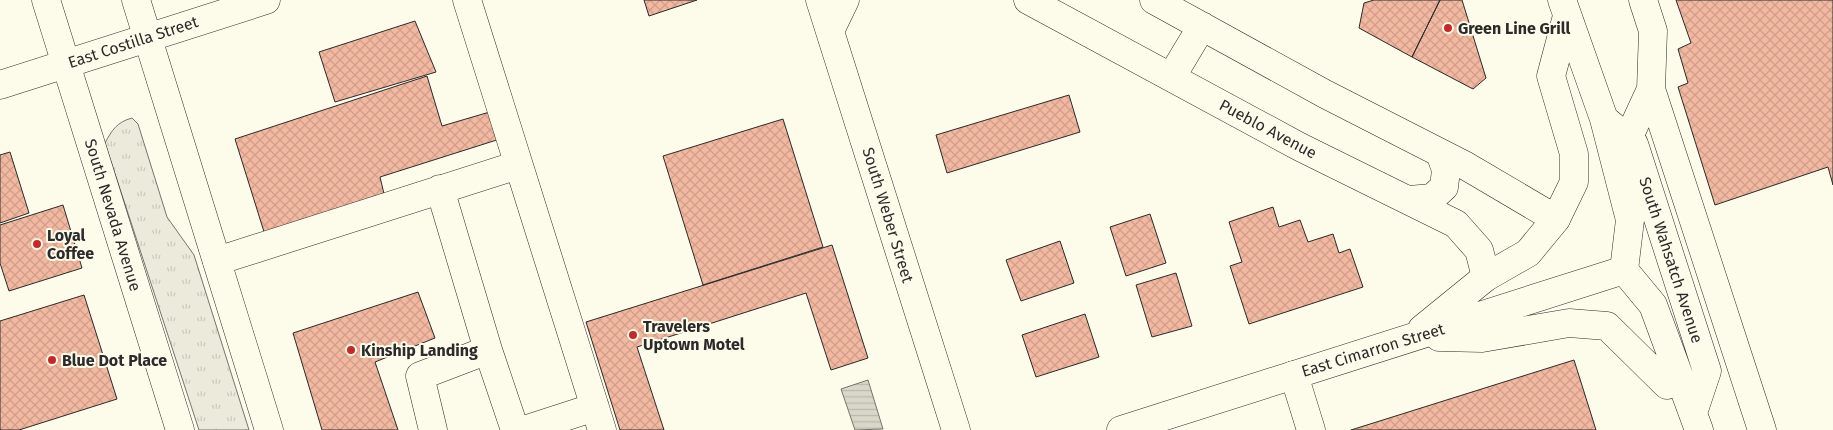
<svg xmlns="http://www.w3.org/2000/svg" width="1833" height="430" viewBox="0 0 1833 430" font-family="'Fira Sans',sans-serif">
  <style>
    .grass { fill: url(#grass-tufts); stroke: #74746e }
    .water { fill: url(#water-rules); stroke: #74746e }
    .building { fill: url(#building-cross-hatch); stroke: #2b2b2b }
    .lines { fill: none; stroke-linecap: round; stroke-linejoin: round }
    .minor-casing { stroke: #2b2b2b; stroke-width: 29 }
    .major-casing { stroke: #2b2b2b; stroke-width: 29 }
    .minor { stroke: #fdfbea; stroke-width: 28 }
    .major { stroke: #fdfbea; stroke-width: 28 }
    .poi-dot { fill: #c62828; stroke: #fdfbea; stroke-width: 2 }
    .labels { text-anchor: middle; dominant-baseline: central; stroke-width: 4; stroke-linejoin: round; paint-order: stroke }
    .poi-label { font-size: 16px; font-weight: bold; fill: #2b2b2b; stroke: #fdfbea; text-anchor: start }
    .street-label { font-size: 16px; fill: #2b2b2b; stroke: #fdfbea }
  </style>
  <defs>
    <pattern id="grass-tufts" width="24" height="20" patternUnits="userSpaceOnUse" patternTransform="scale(1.25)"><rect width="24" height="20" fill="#ecebdb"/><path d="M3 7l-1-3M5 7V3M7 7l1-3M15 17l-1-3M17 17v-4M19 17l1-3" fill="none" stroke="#cbcabc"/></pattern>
    <pattern id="water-rules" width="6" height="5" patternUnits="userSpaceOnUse" patternTransform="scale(1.25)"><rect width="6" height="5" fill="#d8d7c9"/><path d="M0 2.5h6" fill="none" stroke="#bab9ad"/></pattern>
    <pattern id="building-cross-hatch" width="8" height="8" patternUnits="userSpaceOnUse" patternTransform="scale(1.25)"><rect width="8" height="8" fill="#f2b8a0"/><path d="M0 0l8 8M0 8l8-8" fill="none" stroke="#d09e8a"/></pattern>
  </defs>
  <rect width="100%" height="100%" fill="#fdfbea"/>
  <path class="grass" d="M 132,118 L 138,124 L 167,217 L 194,255 L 249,430 L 199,430 L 105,143 C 112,130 117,122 132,118 Z"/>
  <path class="water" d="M 868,380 L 883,429 L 855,430 L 841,389 Z"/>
  <path class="building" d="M 644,0 L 697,0 L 649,16 Z
    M 1374,0 L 1440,0 L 1412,57 L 1359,28 L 1364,3 Z
    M 1440,0 L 1462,0 L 1486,78 L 1473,89 L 1412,57 Z
    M 1676,0 L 1833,0 L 1833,185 L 1828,167 L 1715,205 L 1678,87 L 1688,83 L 1678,49 L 1691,43 Z
    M 415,21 L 436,72 L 335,102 L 319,52 Z
    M 427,76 L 442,126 L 493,111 L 503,138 L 380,177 L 385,198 L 265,235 L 235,139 Z
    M 1069,95 L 1080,132 L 947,173 L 936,135 Z
    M 783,119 L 823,247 L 703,285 L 663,156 Z
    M 10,152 L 29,213 L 0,223 L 0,155 Z
    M 63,205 L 82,268 L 9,291 L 0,263 L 0,225 Z
    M 1273,207 L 1279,227 L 1300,220 L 1308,242 L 1333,234 L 1339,253 L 1350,249 L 1363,287 L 1249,324 L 1230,266 L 1242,262 L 1229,222 Z
    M 1150,214 L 1166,263 L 1126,276 L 1110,227 Z
    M 1060,241 L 1074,283 L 1021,301 L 1006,260 Z
    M 832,245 L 868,358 L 831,370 L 806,293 L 637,347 L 664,430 L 620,430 L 586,322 Z
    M 1176,273 L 1192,326 L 1152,337 L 1136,285 Z
    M 418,292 L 435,338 L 375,362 L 398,430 L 322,430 L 293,333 Z
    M 84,295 L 117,399 L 19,430 L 0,430 L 0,321 Z
    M 1085,314 L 1099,357 L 1036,377 L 1022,335 Z
    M 1574,360 L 1596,430 L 1351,430 Z"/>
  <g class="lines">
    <g class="minor-casing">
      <path id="minor" d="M 467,0 L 602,430
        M 820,0 L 956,430
        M 1028,0 L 1300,147 L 1456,224 L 1479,250 L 1486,277
        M 1154,0 L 1325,94 L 1466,166 L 1556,219
        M 1643,0 L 1653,31 L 1651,89 L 1762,430
        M 830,31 L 845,0
        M 1172,76 L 1202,26
        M 0,85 L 266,0
        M 1628,139 L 1651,89
        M 440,189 L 488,350
        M 1409,200 L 1432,198 L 1444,187 L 1446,170 L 1440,153
        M 217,261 L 518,165
        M 1294,375 L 1311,430
        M 433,430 L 420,376 L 488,350 L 515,430
        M 524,430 L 595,407"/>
    </g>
    <g class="major-casing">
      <path id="major" d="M 46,0 L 180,430
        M 136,0 L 269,430
        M 1562,0 L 1604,119 L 1630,220 L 1624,270 L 1653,305 L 1699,430
        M 1604,119 L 1634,144 L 1707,371 L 1693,413
        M 1422,329 L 1486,277 L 1528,253 L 1556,219 L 1574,182 L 1574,154 L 1551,76 L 1567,16
        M 1439,337 L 1482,338 L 1569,323 L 1607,326 L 1667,385
        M 1121,430 L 1624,270"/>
    </g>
    <use href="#minor" class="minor"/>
    <use href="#major" class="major"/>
  </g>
  <g class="poi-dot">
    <circle cx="1448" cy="28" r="5"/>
    <circle cx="37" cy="244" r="5"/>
    <circle cx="633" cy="335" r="5"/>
    <circle cx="351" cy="350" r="5"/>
    <circle cx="52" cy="360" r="5"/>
  </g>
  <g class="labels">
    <g class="poi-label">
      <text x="1458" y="28">Green Line Grill</text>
      <text x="47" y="235">Loyal<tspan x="47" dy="18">Coffee</tspan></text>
      <text x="643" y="326">Travelers<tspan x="643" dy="18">Uptown Motel</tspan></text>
      <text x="361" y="350">Kinship Landing</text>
      <text x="62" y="360">Blue Dot Place</text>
    </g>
    <g class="street-label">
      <text transform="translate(133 42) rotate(-18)">East Costilla Street</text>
      <text transform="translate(1268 129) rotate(28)">Pueblo Avenue</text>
      <text transform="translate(113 215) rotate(73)">South Nevada Avenue</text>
      <text transform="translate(888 215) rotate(73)">South Weber Street</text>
      <text transform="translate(1671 260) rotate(72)">South Wahsatch Avenue</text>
      <text transform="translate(1373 350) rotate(-17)">East Cimarron Street</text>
    </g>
  </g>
</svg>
